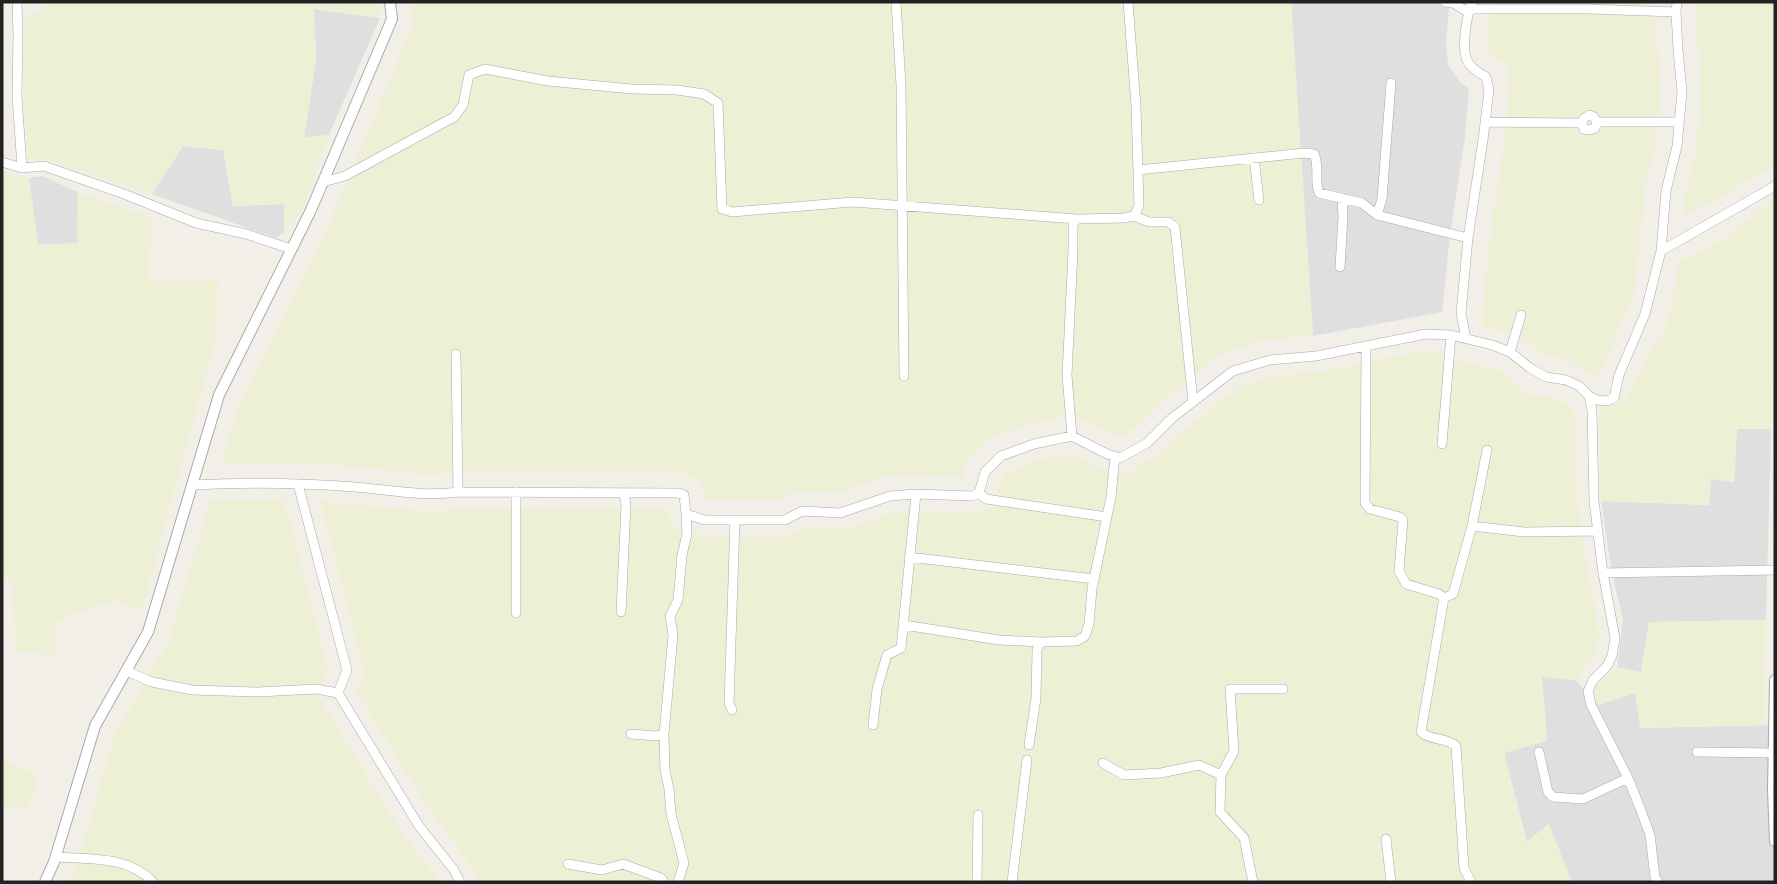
<svg xmlns="http://www.w3.org/2000/svg" width="1777" height="884" viewBox="0 0 1777 884" font-family="Jost,sans-serif">
  <style>
    .residential { fill: #e0dfdf }
    .farmland { fill: #eef0d5 }
    .lines { fill: none; stroke-linecap: round; stroke-linejoin: round }
    .minor-casing { stroke: #a9a9a9; stroke-width: 10 }
    .tertiary-casing { stroke: #a9a9a9; stroke-width: 12 }
    .minor { stroke: #fff; stroke-width: 9 }
    .tertiary { stroke: #fff; stroke-width: 10 }
  </style>
  <rect width="100%" height="100%" fill="#f2efe9"/>
  <path class="residential" d="M 1291,2 L 1452,2 L 1449,8 L 1446,41 L 1448,65 L 1461,83 L 1469,89 L 1465,137 L 1450,235 L 1442,312 L 1313,336 Z
    M 314,9 L 380,18 L 329,135 L 304,138 L 316,60 Z
    M 183,146 L 223,150 L 233,206 L 285,204 L 284,233 L 276,238 L 152,194 Z
    M 42,176 L 78,192 L 77,243 L 38,245 L 29,178 Z
    M 1737,429 L 1771,429 L 1766,620 L 1649,622 L 1641,672 L 1617,667 L 1623,620 L 1611,567 L 1601,501 L 1709,505 L 1711,479 L 1734,482 Z
    M 1542,677 L 1575,680 L 1599,705 L 1635,693 L 1641,728 L 1775,725 L 1775,882 L 1572,882 L 1549,825 L 1527,842 L 1504,753 L 1547,740 Z"/>
  <path class="farmland" d="M 46,2 L 379,2 L 380,18 L 314,9 L 316,60 L 304,137 L 329,135 L 305,205 L 292,226 L 284,233 L 284,204 L 233,206 L 223,150 L 183,146 L 152,194 L 43,159 L 28,159 L 23,91 L 25,17 L 46,10 Z
    M 412,2 L 1291,2 L 1313,336 L 1266,340 L 1223,353 L 1159,403 L 1135,427 L 1121,437 L 1074,415 L 1028,425 L 990,439 L 967,462 L 962,478 L 916,474 L 886,476 L 837,493 L 798,491 L 779,500 L 708,500 L 704,499 L 702,482 L 683,473 L 457,472 L 441,474 L 416,474 L 362,467 L 308,464 L 221,463 L 239,403 L 331,219 L 414,22 Z
    M 1495,2 L 1654,2 L 1661,91 L 1656,142 L 1645,187 L 1635,290 L 1599,377 L 1568,360 L 1544,355 L 1515,332 L 1482,328 L 1482,314 L 1489,241 L 1504,143 L 1510,89 L 1505,64 L 1487,51 L 1489,17 Z
    M 1694,2 L 1775,2 L 1775,151 L 1772,168 L 1683,217 L 1685,194 L 1696,149 L 1701,91 Z
    M 2,170 L 29,178 L 38,245 L 77,243 L 78,192 L 152,218 L 149,279 L 218,280 L 217,335 L 142,610 L 113,601 L 58,620 L 54,656 L 15,650 L 13,580 L 2,578 Z
    M 1775,197 L 1775,266 L 1771,429 L 1737,429 L 1734,482 L 1711,479 L 1709,505 L 1601,501 L 1599,404 L 1623,404 L 1668,321 L 1679,261 L 1727,238 Z
    M 1427,350 L 1457,361 L 1497,369 L 1527,393 L 1555,398 L 1574,409 L 1576,432 L 1578,511 L 1600,639 L 1593,659 L 1575,680 L 1542,677 L 1547,741 L 1504,753 L 1526,842 L 1549,824 L 1572,882 L 479,882 L 467,861 L 433,816 L 356,691 L 364,670 L 320,501 L 413,510 L 443,511 L 460,508 L 669,509 L 672,526 L 702,536 L 765,537 L 789,536 L 806,528 L 842,530 L 894,512 L 916,511 L 975,513 L 993,505 L 1000,481 L 1010,471 L 1038,460 L 1069,454 L 1101,469 L 1122,475 L 1157,457 L 1183,431 L 1240,386 L 1273,376 L 1318,372 Z
    M 241,499 L 284,500 L 328,669 L 318,695 L 404,836 L 440,882 L 69,882 L 75,870 L 115,734 L 169,640 L 210,500 Z
    M 1766,620 L 1763,725 L 1640,728 L 1635,693 L 1599,705 L 1594,693 L 1597,684 L 1617,667 L 1641,672 L 1649,622 Z
    M 2,760 L 39,776 L 29,807 L 2,808 Z"/>
  <g class="lines">
    <g class="minor-casing">
      <path id="minor" d="M 17,2 L 18,35 L 17,96 L 22,168
        M 896,2 L 901,85 L 904,376
        M 1445,2 L 1453,3 L 1468,12 L 1474,9 L 1588,9 L 1676,12
        M 1485,122 L 1582,123
        M 1597,122 L 1595,128 L 1590,130 L 1584,129 L 1582,123 L 1584,118 L 1589,115 L 1594,117 L 1597,122 L 1679,122
        M 1254,158 L 1259,200
        M 2,162 L 22,168 L 44,166 L 124,194 L 196,223 L 246,234 L 291,249
        M 1138,170 L 1304,153 L 1314,154 C 1320,167 1314,180 1319,193 L 1362,203 L 1377,215 L 1468,238
        M 323,182 L 345,176 L 454,117 L 463,105 L 469,75 L 485,69 L 548,81 L 632,89 L 677,90 L 704,94 L 718,103 L 722,209 L 732,212 L 853,202 L 1077,219
        M 1377,215 L 1382,199 L 1391,83
        M 1134,216 L 1149,222 L 1168,222 L 1175,227 L 1193,402
        M 1661,251 L 1666,191 L 1677,146 L 1682,92 L 1678,50 L 1676,12 L 1677,2
        M 1340,267 L 1343,217 L 1342,198
        M 1466,339 L 1461,313 L 1468,238 L 1483,140 L 1489,90 L 1486,77 C 1478,72 1469,67 1466,58 C 1462,44 1467,15 1472,2
        M 1366,346 L 1365,503 L 1370,509 L 1400,517 L 1403,520 L 1399,571 L 1406,584 L 1439,594 L 1444,598 L 1421,732 C 1431,741 1446,737 1456,746 L 1464,868 L 1471,882
        M 1510,352 L 1521,315
        M 456,354 L 458,492
        M 1589,396 L 1592,410 L 1594,501 L 1603,573 L 1615,638 L 1612,656 L 1607,666 L 1593,680 L 1588,691 L 1591,705 L 1628,778 L 1640,808 L 1650,835 L 1655,877 L 1658,882
        M 1072,436 L 1067,375 L 1073,251 L 1073,224 L 1077,219 L 1124,218 L 1134,216 L 1139,206 L 1136,106 L 1128,2
        M 1442,444 L 1451,335
        M 298,484 L 347,670 L 338,693 L 419,826 L 454,870 L 460,882
        M 192,485 C 247,482 301,483 355,487 C 390,490 424,497 458,492 L 678,493 L 684,495 L 686,514 L 705,520 L 785,520 L 802,511 L 840,513 L 890,496 L 916,494 L 972,496 L 979,493 L 985,472 L 1001,456 L 1034,444 L 1072,436 L 1107,454 L 1120,458 L 1147,443 L 1172,418 L 1233,371 L 1270,360 L 1316,356 L 1426,334 L 1451,335 L 1492,345 L 1510,352 L 1530,368 L 1546,377 L 1566,380 L 1579,386 L 1589,396 L 1597,400 L 1607,401 L 1614,398 L 1619,375 L 1645,314 L 1661,251 L 1775,186
        M 979,493 L 986,499 L 1107,517
        M 1472,526 L 1524,532 L 1598,531
        M 909,557 L 1094,579
        M 1603,573 L 1775,570
        M 1444,598 L 1453,594 L 1472,526 L 1487,450
        M 621,612 L 626,505 L 624,493
        M 516,613 L 516,492
        M 904,625 L 999,640 L 1041,642
        M 126,671 L 152,682 L 192,690 L 258,692 L 316,689 L 338,693
        M 732,710 L 729,703 L 735,520
        M 873,725 L 877,689 L 887,655 L 901,648 L 916,494
        M 631,734 L 656,736 L 664,734 L 673,635 L 670,616 L 678,600 L 682,555 L 687,534 L 686,514
        M 664,734 L 665,770 L 669,789 L 671,814 L 684,863 L 678,882
        M 1029,745 L 1036,698 L 1037,650 L 1041,642 L 1077,641 L 1085,636 L 1089,624 L 1092,589 L 1111,497 L 1115,456
        M 1539,752 L 1548,792 L 1553,797 L 1583,799 L 1628,778
        M 1697,752 L 1774,753
        M 1103,763 L 1124,775 L 1161,773 L 1199,765 L 1221,775
        M 1386,839 L 1391,882
        M 56,857 C 90,859 128,856 153,882
        M 568,864 L 602,870 L 623,864 L 661,878 L 664,882
        M 977,882 L 978,815
        M 1012,882 L 1027,760
        M 1253,882 L 1244,838 L 1220,812 L 1221,775 L 1234,751 L 1230,689 L 1283,689"/>
    </g>
    <g class="tertiary-casing">
      <path id="tertiary" d="M 1775,680 L 1773,790 L 1775,841
        M 45,882 L 54,862 L 95,726 L 148,632 L 219,395 L 311,210 L 392,19 L 390,2"/>
    </g>
    <use href="#minor" class="minor"/>
    <use href="#tertiary" class="tertiary"/>
  </g>
  <rect width="1777" height="884" fill="none" stroke="#222222" stroke-width="7"/>
</svg>
